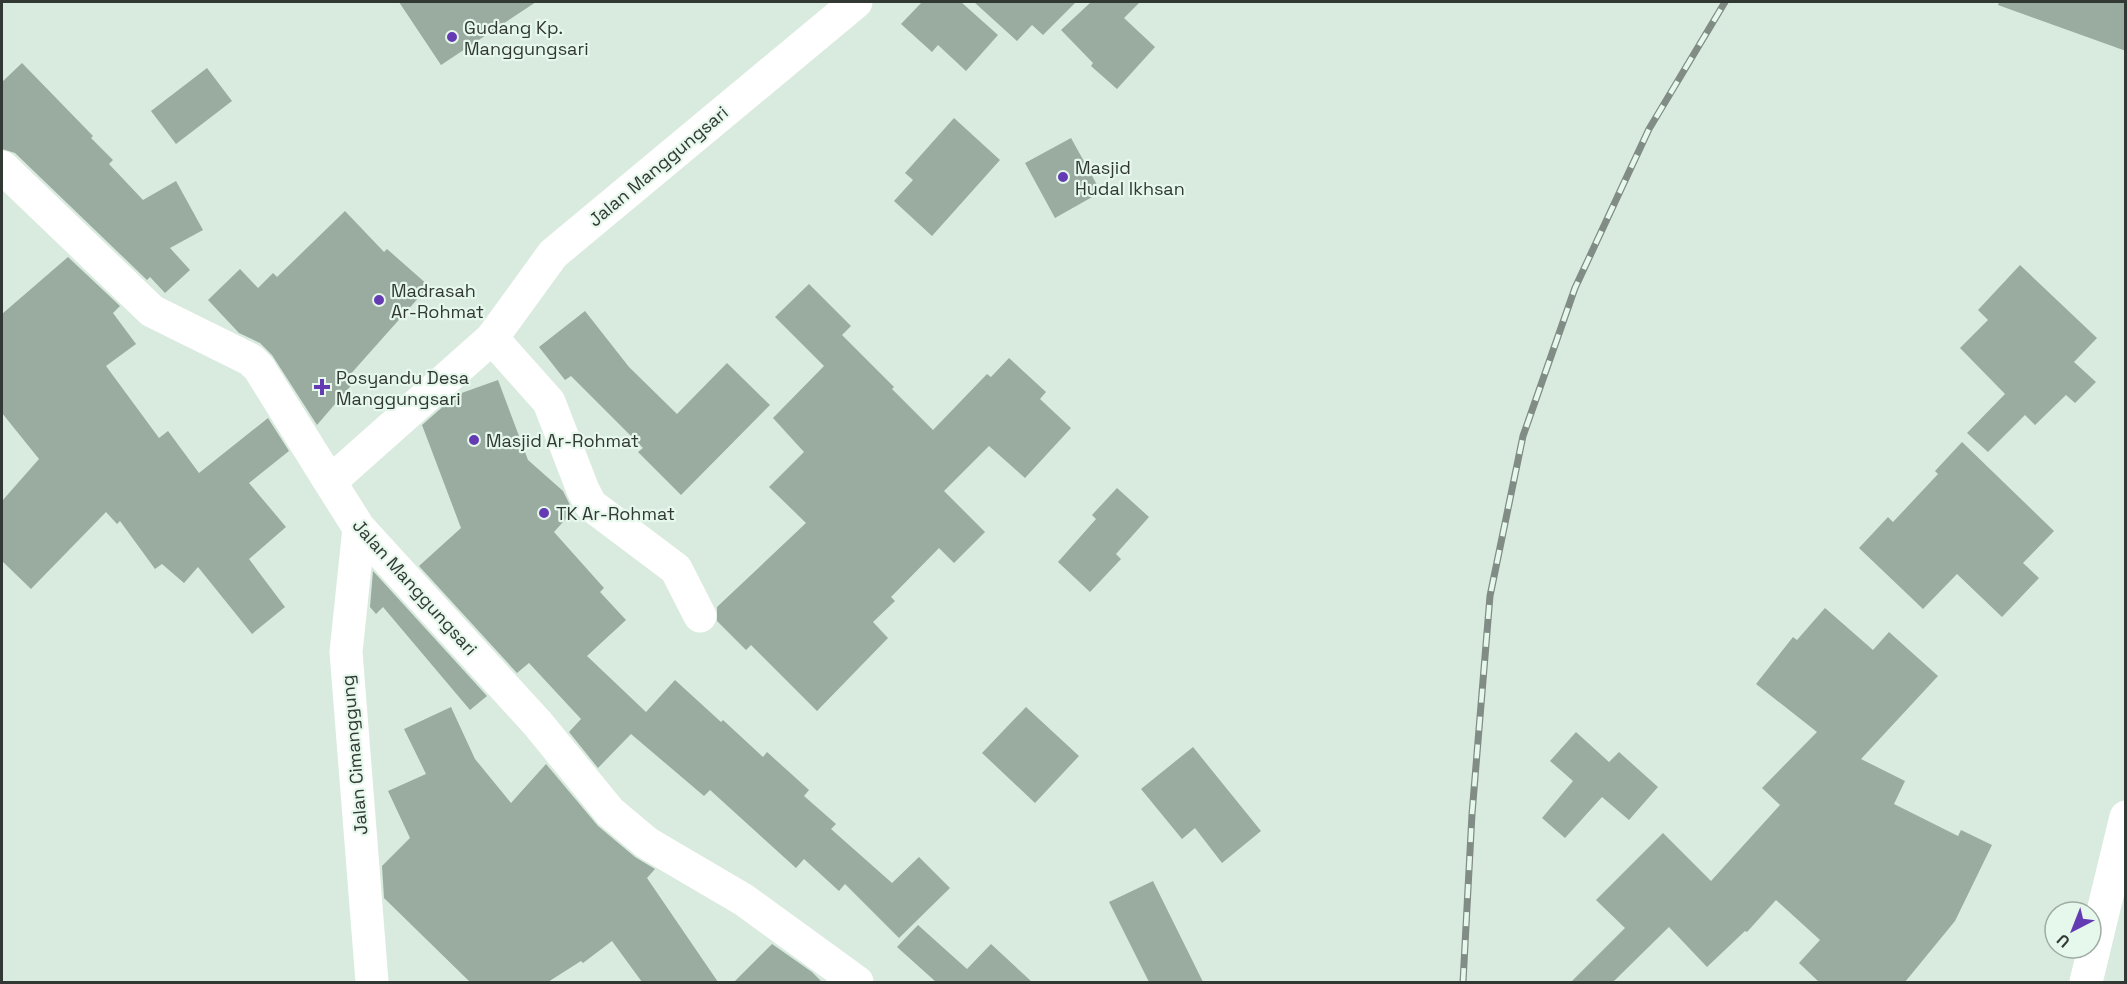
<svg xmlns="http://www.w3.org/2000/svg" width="2127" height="984" viewBox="0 0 2127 984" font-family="'Space Grotesk',sans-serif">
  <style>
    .building { fill: #9aaba0 }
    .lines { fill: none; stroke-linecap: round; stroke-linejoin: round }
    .minor { stroke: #fff; stroke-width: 33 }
    .highway { stroke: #fff; stroke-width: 33 }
    .rail-casing { stroke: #808c85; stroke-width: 7 }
    .rail { stroke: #e6f8ec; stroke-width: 4.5; stroke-dasharray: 14; stroke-linecap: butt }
    .poi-dot { fill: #643bb3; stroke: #e6f8ec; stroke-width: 2 }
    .labels { text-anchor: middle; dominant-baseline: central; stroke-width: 4.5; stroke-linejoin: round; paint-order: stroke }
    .poi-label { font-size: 18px; fill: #323935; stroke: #e6f8ec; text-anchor: start }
    .street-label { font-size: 18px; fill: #323935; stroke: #e6f8ec }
  </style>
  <rect width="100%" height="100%" fill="#d9ebdf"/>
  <path class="building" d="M 399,2 L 536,2 L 441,65 Z
    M 922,2 L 961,2 L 998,35 L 966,71 L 938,45 L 932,52 L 901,24 Z
    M 974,2 L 1076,2 L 1043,35 L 1032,25 L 1017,41 Z
    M 1091,2 L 1140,2 L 1124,18 L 1155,47 L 1117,89 L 1091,66 L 1093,63 L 1061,30 Z
    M 1999,2 L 2126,2 L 2126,51 L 1998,5 Z
    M 22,63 L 93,136 L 91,138 L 113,160 L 109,164 L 143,200 L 176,181 L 203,230 L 170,248 L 190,270 L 165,293 L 150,277 L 147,280 L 15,153 L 2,149 L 2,82 Z
    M 207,68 L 232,101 L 176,144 L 151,111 Z
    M 954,118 L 1000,160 L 932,236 L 894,201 L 913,180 L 905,173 Z
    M 1071,138 L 1101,192 L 1055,218 L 1025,163 Z
    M 345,211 L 384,252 L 387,249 L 429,286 L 348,377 L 354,382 L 317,425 L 272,355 L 260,343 L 239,333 L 208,300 L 240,269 L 258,288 L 273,273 L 277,277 Z
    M 68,257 L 120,306 L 113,313 L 136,344 L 106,366 L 159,438 L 168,431 L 199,473 L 268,418 L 289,451 L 249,483 L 286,527 L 249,559 L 285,607 L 252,634 L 198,567 L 184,583 L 162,564 L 155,569 L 120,521 L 117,524 L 106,512 L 31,589 L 2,561 L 2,501 L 39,459 L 2,413 L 2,314 Z
    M 2020,265 L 2097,338 L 2074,362 L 2096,382 L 2075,403 L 2066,395 L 2035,425 L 2025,415 L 1988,452 L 1967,433 L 2005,394 L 1960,348 L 1988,320 L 1978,310 Z
    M 809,284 L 851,326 L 842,335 L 894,387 L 892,389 L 933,430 L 987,374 L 991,377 L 1009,358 L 1046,392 L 1040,399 L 1071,428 L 1025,478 L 989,446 L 944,491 L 985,532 L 954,563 L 939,548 L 891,597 L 895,601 L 873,622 L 888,638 L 817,711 L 751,645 L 746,650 L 717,621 L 717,607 L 806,523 L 769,487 L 804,452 L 773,418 L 824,366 L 775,317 Z
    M 585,311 L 629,367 L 677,414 L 727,363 L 770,405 L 681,495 L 638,452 L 643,448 L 571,376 L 565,380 L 539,347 Z
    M 498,380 L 528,460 L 563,491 L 573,511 L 554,532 L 604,588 L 600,592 L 626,620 L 587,656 L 646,712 L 675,680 L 721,722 L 723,720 L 763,757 L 767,752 L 809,790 L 804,796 L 836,824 L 831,829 L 892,883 L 919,857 L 950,888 L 899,938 L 845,884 L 839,891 L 804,859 L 796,868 L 710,790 L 704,796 L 631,734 L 598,768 L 569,732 L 581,719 L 529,663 L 517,673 L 419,566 L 461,528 L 422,425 L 456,395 Z
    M 1962,442 L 2054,531 L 2023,563 L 2039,578 L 2002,617 L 1957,574 L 1923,609 L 1859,548 L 1888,517 L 1893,522 L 1938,474 L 1935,471 Z
    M 1117,488 L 1149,517 L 1116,554 L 1121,559 L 1090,592 L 1058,562 L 1096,519 L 1092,515 Z
    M 373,571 L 487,696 L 470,710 L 383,607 L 376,614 L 370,607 Z
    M 1825,608 L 1873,650 L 1889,632 L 1938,676 L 1861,759 L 1905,781 L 1894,804 L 1958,836 L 1961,830 L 1992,845 L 1955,921 L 1905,982 L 1819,982 L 1799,963 L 1820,940 L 1776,900 L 1747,932 L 1745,931 L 1707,967 L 1669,927 L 1613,982 L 1571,982 L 1625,928 L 1596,900 L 1663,833 L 1711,881 L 1780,805 L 1762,788 L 1817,732 L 1756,684 L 1793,637 L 1797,640 Z
    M 451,707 L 475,759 L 511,803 L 546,764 L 598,826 L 635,857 L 655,869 L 647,878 L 718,982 L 642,982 L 612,941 L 583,963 L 581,961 L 548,982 L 470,982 L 384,898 L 382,866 L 410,838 L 388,791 L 426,774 L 404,729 Z
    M 1026,707 L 1079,756 L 1035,803 L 982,753 Z
    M 1576,732 L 1609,762 L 1619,752 L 1658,787 L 1629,820 L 1602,797 L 1565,838 L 1542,818 L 1573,781 L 1550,761 Z
    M 1193,747 L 1261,831 L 1222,863 L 1195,828 L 1182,839 L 1141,789 Z
    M 1153,881 L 1203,982 L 1149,982 L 1109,902 Z
    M 918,925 L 967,969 L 991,944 L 1032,982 L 936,982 L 897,947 Z
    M 772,944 L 812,972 L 822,982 L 734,982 Z"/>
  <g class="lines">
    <path class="minor" d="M 856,2 L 553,254 L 492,338 L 330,482 L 359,528 L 538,724 L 610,812 L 647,843 L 744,900 L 857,982
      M 2,167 L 152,311 L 251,360 L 259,368 L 330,482
      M 492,338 L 549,402 L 583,490 L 591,505 L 676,569 L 700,616
      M 359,528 L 346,652 L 372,982"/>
    <path class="highway" d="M 2086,982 L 2126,817"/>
    <g class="rail-casing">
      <path id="rail" d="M 1463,982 L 1472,814 L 1490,596 L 1523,436 L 1575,288 L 1649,129 L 1725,2"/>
    </g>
    <use href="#rail" class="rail"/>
  </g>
  <g class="poi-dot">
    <circle cx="452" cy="37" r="6"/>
    <circle cx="1063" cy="177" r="6"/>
    <circle cx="379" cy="300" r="6"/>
    <path d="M319 378h6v6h6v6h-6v6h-6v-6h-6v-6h6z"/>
    <circle cx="474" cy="440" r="6"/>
    <circle cx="544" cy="513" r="6"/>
  </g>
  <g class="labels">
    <g class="poi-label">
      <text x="464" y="27">Gudang Kp.<tspan x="464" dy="21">Manggungsari</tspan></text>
      <text x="1075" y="167">Masjid<tspan x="1075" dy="21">Hudal Ikhsan</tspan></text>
      <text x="391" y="290">Madrasah<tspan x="391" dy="21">Ar-Rohmat</tspan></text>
      <text x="336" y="377">Posyandu Desa<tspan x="336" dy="21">Manggungsari</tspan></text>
      <text x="486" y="440">Masjid Ar-Rohmat</text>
      <text x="556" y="513">TK Ar-Rohmat</text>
    </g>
    <g class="street-label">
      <text transform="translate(658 166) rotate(-40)">Jalan Manggungsari</text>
      <text transform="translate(415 587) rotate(48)">Jalan Manggungsari</text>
      <text transform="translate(354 755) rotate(-95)">Jalan Cimanggung</text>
    </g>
  </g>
  <rect width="2127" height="984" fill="none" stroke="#323935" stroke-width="6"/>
  <g transform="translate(2073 930) rotate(222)"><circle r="28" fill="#e6f8ec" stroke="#9eaca3" stroke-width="1.5"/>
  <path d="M0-4.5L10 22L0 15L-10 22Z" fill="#643bb3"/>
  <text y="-9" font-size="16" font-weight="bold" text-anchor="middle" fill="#323935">U</text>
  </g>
</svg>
